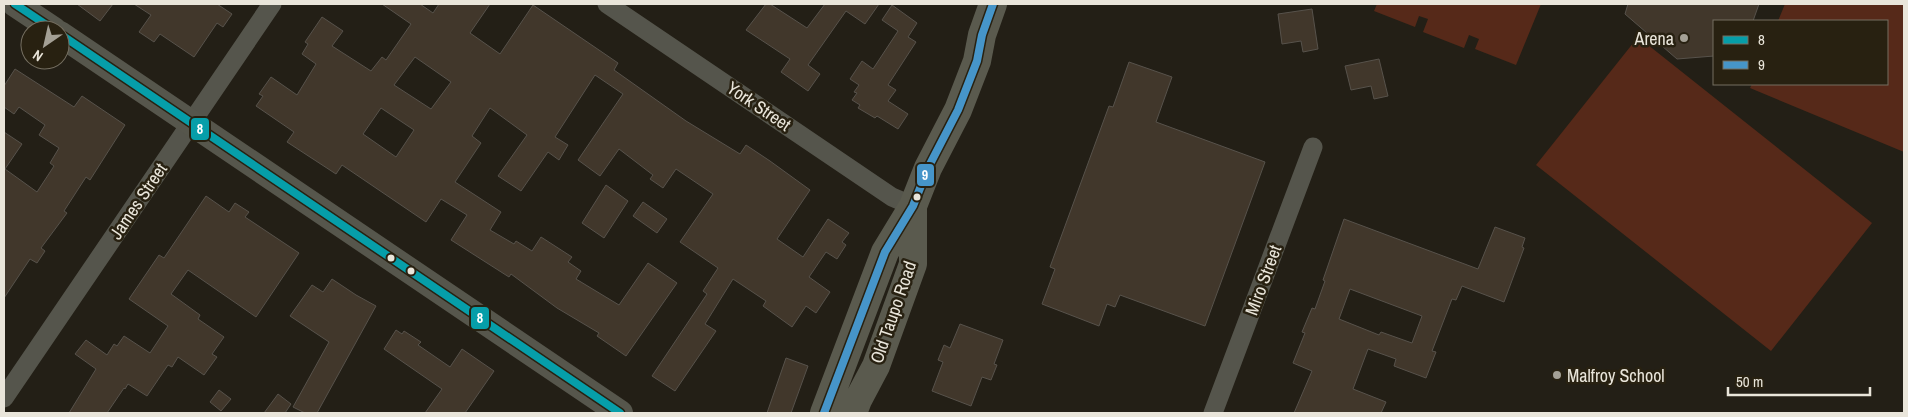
<svg xmlns="http://www.w3.org/2000/svg" width="1908" height="417" viewBox="0 0 1908 417" font-family="'Archivo Narrow',sans-serif">
  <style>
    .green { fill: #562919 }
    .building { fill: #41372b; stroke: #57524b; fill-rule: evenodd }
    .lines { fill: none; stroke-linecap: round; stroke-linejoin: round }
    .street { stroke: #55554c; stroke-width: 19 }
    .secondary { stroke: #56564c; stroke-width: 26 }
    .highway { stroke: #5a5a4e; stroke-width: 28 }
    .bus-1-casing { stroke: #282111; stroke-width: 11 }
    .bus-2-casing { stroke: #282111; stroke-width: 11 }
    .bus-1 { stroke: #069ea9; stroke-width: 8 }
    .bus-2 { stroke: #4695c9; stroke-width: 8 }
    .poi-dot { fill: #a4a095; stroke: #282111; stroke-width: 2 }
    .bus-dot { fill: #e9e5da; stroke: #282111; stroke-width: 2 }
    .labels { text-anchor: middle; dominant-baseline: central; stroke-width: 5; stroke-linejoin: round; paint-order: stroke }
    .poi-label { font-size: 18px; fill: #e9e5da; stroke: #282111; text-anchor: end }
    .street-label { font-size: 18px; fill: #e9e5da; stroke: #282111 }
    .line-badge { stroke: #282111; stroke-width: 2 }
    .badge-label { font-size: 14px; text-anchor: middle; font-weight: bold; fill: #fff }
  </style>
  <rect width="100%" height="100%" fill="#231f16"/>
  <path class="green" d="M 1377,4 L 1541,4 L 1516,65 L 1475,49 L 1479,39 L 1469,35 L 1464,48 L 1423,32 L 1428,19 L 1419,16 L 1415,27 L 1374,11 Z
    M 1785,4 L 1904,4 L 1904,152 L 1750,88 L 1752,84 L 1887,84 L 1887,21 L 1778,21 Z
    M 1638,37 L 1872,223 L 1771,351 L 1536,165 Z"/>
  <path class="building" d="M 77,4 L 113,4 L 100,21 Z
    M 134,4 L 217,4 L 232,14 L 223,27 L 217,23 L 194,57 L 160,34 L 154,42 L 139,32 L 151,15 Z
    M 382,4 L 420,4 L 433,13 L 439,4 L 490,4 L 470,33 L 500,54 L 533,5 L 618,63 L 614,70 L 686,121 L 740,154 L 746,145 L 770,161 L 810,190 L 777,239 L 803,257 L 828,219 L 849,233 L 842,242 L 846,245 L 837,259 L 826,252 L 809,277 L 830,292 L 816,313 L 806,306 L 792,327 L 763,306 L 766,301 L 733,279 L 705,324 L 716,331 L 675,391 L 652,376 L 707,294 L 703,291 L 718,268 L 680,242 L 713,194 L 676,169 L 663,188 L 650,179 L 653,175 L 619,149 L 600,176 L 578,160 L 623,94 L 595,75 L 555,137 L 568,145 L 559,160 L 548,152 L 521,191 L 498,176 L 527,135 L 490,108 L 472,136 L 481,143 L 455,182 L 501,212 L 490,230 L 514,244 L 516,241 L 532,251 L 541,237 L 572,257 L 568,262 L 581,271 L 576,279 L 619,305 L 648,263 L 677,283 L 626,356 L 597,336 L 599,333 L 557,308 L 511,274 L 509,277 L 451,240 L 467,215 L 441,199 L 426,222 L 342,165 L 336,174 L 287,142 L 294,132 L 256,106 L 263,96 L 259,94 L 271,77 L 297,95 L 316,64 L 302,54 L 308,44 L 305,42 L 322,17 L 343,31 L 332,46 L 371,71 L 382,57 L 386,60 L 411,24 ZM 415,57 L 451,82 L 431,109 L 394,85 ZM 381,108 L 414,130 L 396,157 L 363,134 Z
    M 766,4 L 770,4 L 807,28 L 825,4 L 879,4 L 865,24 L 846,11 L 808,65 L 820,74 L 808,91 L 781,72 L 790,59 L 746,30 Z
    M 1628,4 L 1759,4 L 1753,21 L 1714,21 L 1714,56 L 1677,59 L 1625,14 Z
    M 892,5 L 917,23 L 908,37 L 916,42 L 888,85 L 896,90 L 888,101 L 908,114 L 898,129 L 877,116 L 875,118 L 858,108 L 860,105 L 852,100 L 857,93 L 854,92 L 859,85 L 850,79 L 862,61 L 873,69 L 898,31 L 882,20 Z
    M 1312,9 L 1318,49 L 1303,52 L 1301,41 L 1282,44 L 1278,14 Z
    M 1379,59 L 1388,96 L 1374,99 L 1371,86 L 1351,90 L 1345,66 Z
    M 1129,62 L 1172,77 L 1156,122 L 1265,162 L 1205,326 L 1120,295 L 1115,307 L 1107,304 L 1099,326 L 1042,304 L 1055,269 L 1050,267 L 1109,106 L 1113,107 Z
    M 15,69 L 74,107 L 82,96 L 125,125 L 90,180 L 86,177 L 64,211 L 67,213 L 41,248 L 45,251 L 37,263 L 30,259 L 4,298 L 4,132 L 22,144 L 5,169 L 37,192 L 54,166 L 50,163 L 59,148 L 39,135 L 45,125 L 19,107 L 14,114 L 4,107 L 4,86 Z
    M 606,185 L 628,201 L 604,238 L 582,223 Z
    M 206,196 L 229,212 L 235,203 L 249,212 L 245,217 L 299,253 L 256,317 L 188,270 L 171,294 L 200,315 L 198,319 L 224,337 L 212,354 L 217,357 L 204,375 L 178,357 L 172,367 L 168,365 L 147,396 L 128,384 L 125,389 L 124,388 L 107,413 L 69,413 L 96,369 L 75,354 L 86,340 L 107,355 L 114,344 L 117,346 L 124,336 L 150,353 L 168,326 L 129,299 L 159,255 L 164,258 Z
    M 643,202 L 667,219 L 657,233 L 633,216 Z
    M 1344,219 L 1478,269 L 1495,227 L 1525,238 L 1522,247 L 1524,248 L 1504,302 L 1462,286 L 1456,300 L 1452,299 L 1432,351 L 1436,352 L 1426,378 L 1394,366 L 1396,359 L 1368,349 L 1353,389 L 1386,402 L 1381,413 L 1294,413 L 1312,371 L 1293,363 L 1305,333 L 1302,332 L 1312,308 L 1315,309 L 1325,281 L 1323,280 ZM 1350,289 L 1422,316 L 1412,343 L 1381,332 L 1379,335 L 1339,319 Z
    M 332,279 L 356,295 L 376,306 L 317,413 L 305,413 L 293,407 L 329,342 L 290,316 L 312,285 L 323,292 Z
    M 960,324 L 1003,340 L 994,364 L 997,365 L 991,380 L 982,377 L 971,406 L 932,391 L 943,362 L 938,360 L 944,345 L 950,348 Z
    M 396,330 L 402,334 L 404,331 L 421,342 L 418,345 L 450,367 L 462,349 L 494,371 L 465,413 L 425,413 L 442,389 L 384,349 Z
    M 786,358 L 808,366 L 791,413 L 767,413 Z
    M 219,390 L 231,399 L 221,411 L 210,402 Z
    M 278,394 L 291,404 L 285,413 L 264,413 Z"/>
  <g class="lines">
    <path class="street" d="M 607,4 L 892,197 L 913,206
      M 4,398 L 272,4
      M 1213,413 L 1313,147"/>
    <path class="secondary" d="M 15,4 L 54,30
      M 60,34 L 620,413"/>
    <path class="highway" d="M 824,413 L 885,252 L 913,206 L 928,168 L 958,110 L 977,61 L 982,35 L 993,4
      M 853,413 L 858,400 L 876,366 L 913,264 L 913,207"/>
    <g class="bus-1-casing">
      <path id="bus-1" d="M 15,4 L 54,30
        M 60,34 L 620,413"/>
    </g>
    <g class="bus-2-casing">
      <path id="bus-2" d="M 824,413 L 885,252 L 913,206 L 928,168 L 958,110 L 977,61 L 982,35 L 993,4"/>
    </g>
    <use href="#bus-1" class="bus-1"/>
    <use href="#bus-2" class="bus-2"/>
  </g>
  <g class="poi-dot">
    <circle cx="1684" cy="38" r="5"/>
    <circle cx="1557" cy="375" r="5"/>
  </g>
  <g class="bus-dot">
    <circle cx="917" cy="197" r="4.5"/>
    <circle cx="391" cy="258" r="4.5"/>
    <circle cx="411" cy="271" r="4.5"/>
  </g>
  <g class="labels">
    <g class="poi-label">
      <text x="1674" y="38">Arena</text>
      <text x="1567" y="375" text-anchor="start">Malfroy School</text>
    </g>
    <g class="street-label">
      <text transform="translate(759 106) rotate(34)">York Street</text>
      <text transform="translate(138 201) rotate(-56)">James Street</text>
      <text transform="translate(1263 280) rotate(-70)">Miro Street</text>
      <text transform="translate(893 312) rotate(-71)">Old Taupo Road</text>
    </g>
  </g>
  <g class="line-badge">
    <rect x="190" y="117" width="20" height="24" rx="5" fill="#069ea9"/>
    <rect x="916" y="163" width="19" height="24" rx="5" fill="#4695c9"/>
    <rect x="470" y="306" width="20" height="24" rx="5" fill="#069ea9"/>
  </g>
  <g class="badge-label">
    <text x="200" y="134">8</text>
    <text x="925" y="180">9</text>
    <text x="480" y="323">8</text>
  </g>
  <rect width="1908" height="417" fill="none" stroke="#e9e5da" stroke-width="10"/>
  <rect x="1713" y="20" width="175" height="65" fill="#282111" stroke="#756f61"/>
  <rect x="1723" y="36" width="25" height="8" fill="#069ea9" stroke="#756f61"/>
  <text x="1758" y="45" font-size="15" fill="#e9e5da">8</text>
  <rect x="1723" y="61" width="25" height="8" fill="#4695c9" stroke="#756f61"/>
  <text x="1758" y="70" font-size="15" fill="#e9e5da">9</text>
  <g transform="translate(45 45) rotate(214)"><circle r="24" fill="#282111" stroke="#756f61"/>
  <path d="M0-4L9 19L0 12L-9 19Z" fill="#a4a095"/>
  <text y="-8" font-size="14" font-weight="bold" text-anchor="middle" fill="#e9e5da">N</text>
  </g>
  <path d="M1728 387v8h142v-8" fill="none" stroke="#e9e5da" stroke-width="2.5"/>
  <text x="1736" y="387" font-size="15" fill="#e9e5da" stroke="#282111" stroke-width="4" paint-order="stroke">50 m</text>
</svg>
